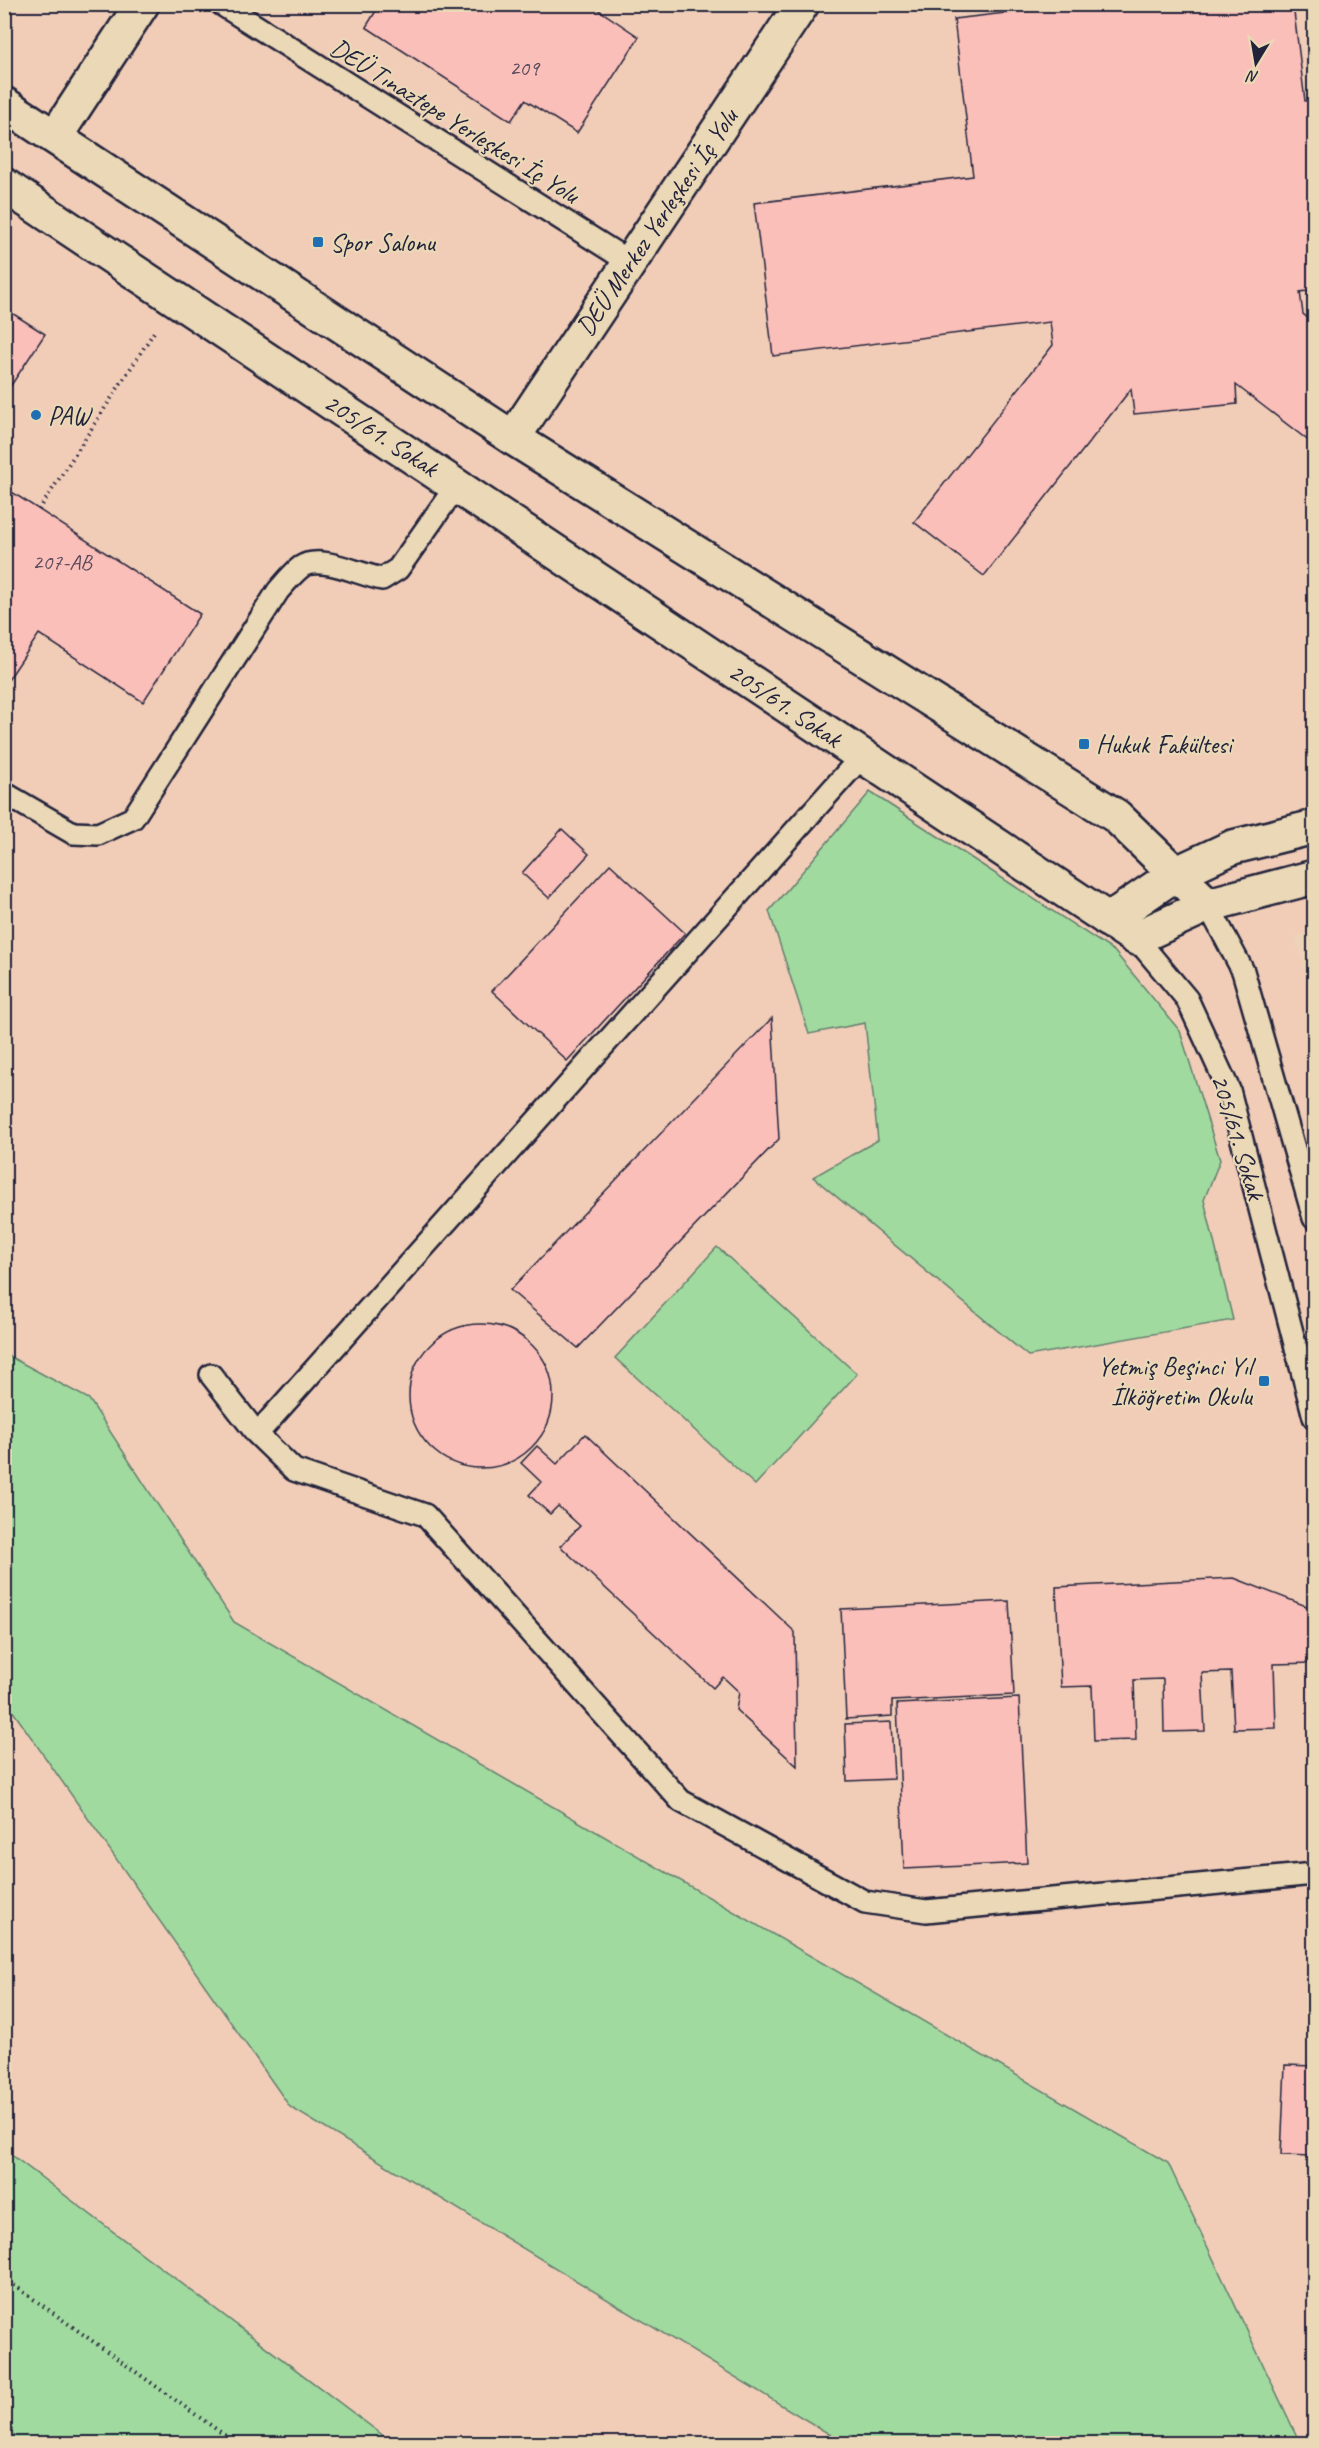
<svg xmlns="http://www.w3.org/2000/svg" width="1319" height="2448" viewBox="0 0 1319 2448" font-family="Caveat,sans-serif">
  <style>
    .built { fill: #f1cdb8 }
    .green { fill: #a1da9f; stroke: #627e6d; stroke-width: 1.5 }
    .building { fill: #fbbfba; stroke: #22223b; stroke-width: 1.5 }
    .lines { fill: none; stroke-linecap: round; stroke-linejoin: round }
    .lane-casing { stroke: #22223b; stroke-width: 26 }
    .street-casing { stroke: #22223b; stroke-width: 38 }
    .secondary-casing { stroke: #22223b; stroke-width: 38 }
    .path { stroke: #22223b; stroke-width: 4; stroke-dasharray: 1.5 4.5; stroke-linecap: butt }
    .lane { stroke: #ead8b6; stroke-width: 21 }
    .street { stroke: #ead8b6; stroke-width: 33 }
    .secondary { stroke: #ead8b6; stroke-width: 33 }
    .poi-dot { fill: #1f6fb2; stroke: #ead8b6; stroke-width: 2 }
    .labels { text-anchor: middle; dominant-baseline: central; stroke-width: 4.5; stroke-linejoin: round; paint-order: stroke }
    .number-label { font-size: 22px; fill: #58495b }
    .street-label { font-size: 26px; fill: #22223b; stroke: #ead8b6 }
    .poi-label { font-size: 26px; fill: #22223b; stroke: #ead8b6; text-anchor: start }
  </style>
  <rect width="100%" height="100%" fill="#edd3b7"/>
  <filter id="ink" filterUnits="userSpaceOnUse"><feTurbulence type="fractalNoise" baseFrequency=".0167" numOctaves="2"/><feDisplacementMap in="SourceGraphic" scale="12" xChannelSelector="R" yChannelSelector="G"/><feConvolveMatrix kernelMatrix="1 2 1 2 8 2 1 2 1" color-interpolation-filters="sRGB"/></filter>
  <g filter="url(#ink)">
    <path class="built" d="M 4,5 L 1314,5 L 1314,931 L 1295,937 L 1314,1000 L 1314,2443 L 293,2443 L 5,2249 Z"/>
    <path class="green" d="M 870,792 L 1114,951 L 1180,1031 L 1220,1160 L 1204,1200 L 1233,1320 L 1028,1356 L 813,1177 L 878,1140 L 865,1023 L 809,1034 L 769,911 Z
      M 717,1247 L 857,1374 L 755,1485 L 615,1358 Z
      M 5,1354 L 89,1399 L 234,1622 L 1168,2163 L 1300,2443 L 844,2443 L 290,2107 L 5,1700 Z
      M 4,2150 L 5,2150 L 393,2443 L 5,2443 Z"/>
    <path class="building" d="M 377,4 L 590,4 L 639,37 L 577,133 L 525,100 L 511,121 L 366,27 L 379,6 Z
      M 1049,4 L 1293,4 L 1305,101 L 1314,100 L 1314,290 L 1300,292 L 1303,314 L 1314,323 L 1314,445 L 1236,385 L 1237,404 L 1134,414 L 1131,389 L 984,576 L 914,522 L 1053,345 L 1050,322 L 773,356 L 754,203 L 973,176 L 954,19 L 1050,8 Z
      M 4,308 L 45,334 L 4,396 Z
      M 4,487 L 200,614 L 143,702 L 39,634 L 4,686 Z
      M 562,829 L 589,854 L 549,898 L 522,873 Z
      M 610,864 L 685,933 L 567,1061 L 492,991 Z
      M 772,1018 L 779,1139 L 578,1348 L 510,1290 Z
      M409 1396a72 72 0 1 1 144 0a72 72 0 1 1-144 0Z
      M 585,1434 L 795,1632 L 797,1766 L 736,1710 L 739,1692 L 723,1677 L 713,1688 L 560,1546 L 580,1526 L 558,1506 L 550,1514 L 529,1495 L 541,1482 L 521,1463 L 537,1446 L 557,1464 Z
      M 1234,1578 L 1314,1609 L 1314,1663 L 1274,1664 L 1276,1728 L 1234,1729 L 1231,1672 L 1202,1673 L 1205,1731 L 1164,1732 L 1163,1679 L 1134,1680 L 1136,1740 L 1094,1741 L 1092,1686 L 1061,1687 L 1056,1587 Z
      M 1009,1601 L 1014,1695 L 892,1701 L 892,1716 L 846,1719 L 841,1609 Z
      M 1019,1698 L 1027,1863 L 904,1869 L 897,1704 Z
      M 891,1722 L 894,1779 L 847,1781 L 845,1724 Z
      M 1285,2065 L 1314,2066 L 1314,2156 L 1281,2155 Z"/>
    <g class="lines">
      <g class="lane-casing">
        <path id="lane" d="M 221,4 L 631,263
          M 862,756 L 257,1434 L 294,1470 L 425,1515 L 681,1801 L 865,1902 L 926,1911 L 1314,1874
          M 4,793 L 73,833 L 98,834 L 133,818 L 278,591 C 285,583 293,573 301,567 C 320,554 360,575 382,579 L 398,569 L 457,485
          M 1208,905 L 1243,971 L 1314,1218
          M 1136,938 L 1187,999 L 1229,1090 L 1314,1417
          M 211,1375 L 257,1434"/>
      </g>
      <g class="street-casing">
        <path id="street" d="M 55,137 L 142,4
          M 513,438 L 802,4"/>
      </g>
      <g class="secondary-casing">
        <path id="secondary" d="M 4,104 L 513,438 L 1116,816 L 1208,905
          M 4,185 L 1136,938 L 1208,905 L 1314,877
          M 1108,920 L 1177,873 L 1233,847 L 1314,827"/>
      </g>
      <path class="path" d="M 39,510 L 156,329
        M 4,2278 L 237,2444"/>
      <use href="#lane" class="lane"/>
      <use href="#street" class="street"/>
      <use href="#secondary" class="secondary"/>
    </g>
  </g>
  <g class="poi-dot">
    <rect x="312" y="236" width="12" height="12" rx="3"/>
    <circle cx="36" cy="415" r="6"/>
    <rect x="1078" y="738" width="12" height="12" rx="3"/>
    <rect x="1258" y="1375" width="12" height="12" rx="3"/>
  </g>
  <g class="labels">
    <g class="number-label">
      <text x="524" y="68">209</text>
      <text x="62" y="562">207-AB</text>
    </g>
    <g class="street-label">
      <text transform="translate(455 121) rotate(32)">DEÜ Tınaztepe Yerleşkesi İç Yolu</text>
      <text transform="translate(657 222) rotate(-56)">DEÜ Merkez Yerleşkesi İç Yolu</text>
      <text transform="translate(381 435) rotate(33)">205/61. Sokak</text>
      <text transform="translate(785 705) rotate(34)">205/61. Sokak</text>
      <text transform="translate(1238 1137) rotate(73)">205/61. Sokak</text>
    </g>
    <g class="poi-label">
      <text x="330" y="242">Spor Salonu</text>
      <text x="48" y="415">PAW</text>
      <text x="1096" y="744">Hukuk Fakültesi</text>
      <text x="1252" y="1366" text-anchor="end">Yetmiş Beşinci Yıl<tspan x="1252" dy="30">İlköğretim Okulu</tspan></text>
    </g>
  </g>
  <rect width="1319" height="2448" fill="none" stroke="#ead8b6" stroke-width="24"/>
  <rect x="12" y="12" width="1295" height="2424" fill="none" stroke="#22223b" stroke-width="2" filter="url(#ink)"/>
  <g transform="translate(1256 63) rotate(191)" stroke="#ead8b6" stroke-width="4.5" paint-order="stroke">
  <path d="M0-4.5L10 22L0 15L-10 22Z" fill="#22223b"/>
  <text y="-9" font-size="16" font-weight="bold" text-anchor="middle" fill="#22223b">N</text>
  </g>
</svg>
